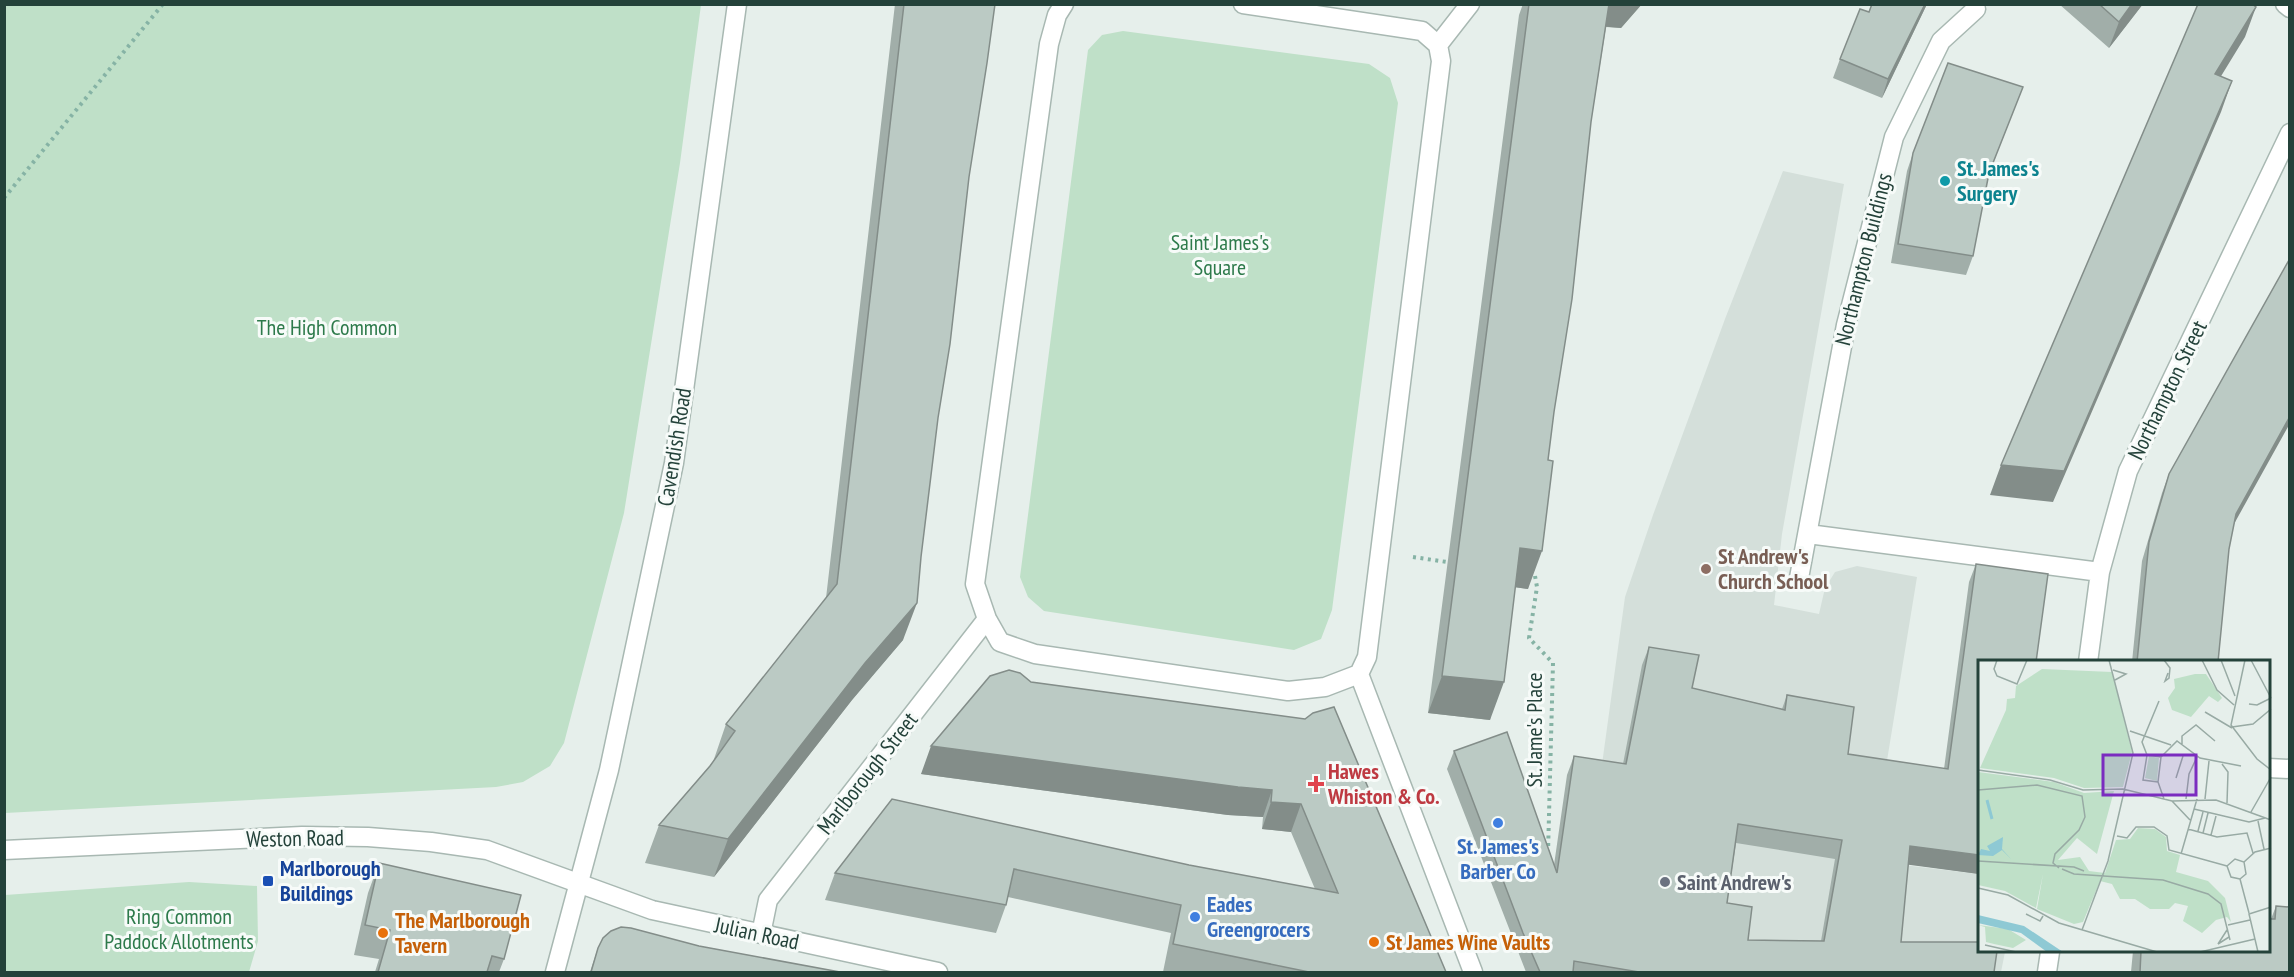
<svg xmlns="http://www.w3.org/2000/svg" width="2294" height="977" viewBox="0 0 2294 977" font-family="'PT Sans Narrow',sans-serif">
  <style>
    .built { fill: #d4dfda }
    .green { fill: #bfe0c8 }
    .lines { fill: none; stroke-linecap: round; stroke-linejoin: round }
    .service-casing { stroke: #a8b8b2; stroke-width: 21 }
    .minor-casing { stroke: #a8b8b2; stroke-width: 21 }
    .tertiary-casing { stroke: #a8b8b2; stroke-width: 21 }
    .path { stroke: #86b3a5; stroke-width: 4; stroke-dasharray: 3 4.5; stroke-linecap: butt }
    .service { stroke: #fff; stroke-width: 18 }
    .minor { stroke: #fff; stroke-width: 18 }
    .tertiary { stroke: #fff; stroke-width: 18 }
    .wall { fill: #a1aea9; fill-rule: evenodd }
    .shaded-wall { fill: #838d89 }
    .building { fill: #bbcac4; stroke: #838d89; stroke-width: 1.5; fill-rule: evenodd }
    .culture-dot { fill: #0f9aa8; stroke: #f7fbf9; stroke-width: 2 }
    .education-dot { fill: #8d6e63; stroke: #f7fbf9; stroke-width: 2 }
    .health-dot { fill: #e0444e; stroke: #f7fbf9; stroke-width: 2 }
    .shop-dot { fill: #3f7fe0; stroke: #f7fbf9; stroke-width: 2 }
    .transit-dot { fill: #1a4fb4; stroke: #f7fbf9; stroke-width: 2 }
    .worship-dot { fill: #6b7280; stroke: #f7fbf9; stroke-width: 2 }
    .food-dot { fill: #e8710a; stroke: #f7fbf9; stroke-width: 2 }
    .labels { text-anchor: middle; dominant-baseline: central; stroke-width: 6; stroke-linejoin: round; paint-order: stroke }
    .culture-label { font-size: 22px; font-weight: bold; fill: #0d838f; stroke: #f7fbf9; text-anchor: start }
    .park-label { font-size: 22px; fill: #2d7a4b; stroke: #f7fbf9 }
    .street-label { font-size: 22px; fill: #24423a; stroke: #f7fbf9 }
    .education-label { font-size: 22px; font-weight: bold; fill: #785e54; stroke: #f7fbf9; text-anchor: start }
    .health-label { font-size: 22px; font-weight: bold; fill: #be3a42; stroke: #f7fbf9; text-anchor: start }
    .shop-label { font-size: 22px; font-weight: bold; fill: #366cbe; stroke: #f7fbf9 }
    .transit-label { font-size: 22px; font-weight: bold; fill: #164399; stroke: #f7fbf9; text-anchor: start }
    .worship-label { font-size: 22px; font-weight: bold; fill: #5b616d; stroke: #f7fbf9; text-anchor: start }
    .food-label { font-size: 22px; font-weight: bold; fill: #c56008; stroke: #f7fbf9; text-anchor: start }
    .inset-river { fill: none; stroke: #8ec9d4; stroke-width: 3 }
    .inset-road { fill: none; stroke: #98aaa4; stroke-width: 1.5 }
    .view { fill: #7b2cbf; fill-opacity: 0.15; stroke: #7b2cbf; stroke-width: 3 }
    .inset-edge { fill: none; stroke: #24423a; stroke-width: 3 }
  </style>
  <rect width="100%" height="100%" fill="#e6efeb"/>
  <path class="built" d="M 1783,171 L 1844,184 L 1782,534 L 1774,605 L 1819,614 L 1825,588 L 1835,572 L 1857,566 L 1917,577 L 1884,779 L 1903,865 L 1979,874 L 1979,952 L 2005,952 L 2001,972 L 1713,972 L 1600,779 L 1625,597 L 1653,515 L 1725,319 Z"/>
  <path class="green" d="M 5,4 L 701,5 L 680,163 L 624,513 L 564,743 L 550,766 L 523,782 L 496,787 L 5,813 Z
    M 1123,31 L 1369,64 L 1390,78 L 1398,103 L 1332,610 L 1321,639 L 1294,650 L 1044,611 L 1028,597 L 1020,577 L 1088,50 L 1102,35 Z
    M 189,882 L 257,886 L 258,941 L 249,972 L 5,972 L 5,895 Z"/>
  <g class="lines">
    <g class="service-casing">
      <path id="service" d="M 2268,768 L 2290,769"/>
    </g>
    <g class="minor-casing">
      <path id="minor" d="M 1064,4 L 1057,15 L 1049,44 L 975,584 L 987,619 L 1000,642 L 1035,654 L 1288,691 L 1325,687 L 1359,674 L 1367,657 L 1441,61 L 1438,45 L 1422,31 L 1243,4
        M 2285,4 L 2290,8
        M 1438,45 L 1470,4
        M 1808,534 L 2100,572
        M 1799,578 L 1846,325 L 1894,137 L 1941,41 L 1976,9
        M 2088,662 L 2100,572 L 2128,471 L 2290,133
        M 1359,674 L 1473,972
        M 761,934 L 768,900 L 987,619
        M 555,972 L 609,770 L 674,463 L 737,4
        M 2047,972 L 2050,952"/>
    </g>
    <g class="tertiary-casing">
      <path id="tertiary" d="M 4,850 L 302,836 L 368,837 L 431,842 L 487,850 L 652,910 L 938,972"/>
    </g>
    <path class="path" d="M 4,198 L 163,4
      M 1413,557 L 1447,562
      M 1535,576 L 1537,587 L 1529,638 L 1553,663 L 1548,853"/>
    <use href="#service" class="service"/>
    <use href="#minor" class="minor"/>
    <use href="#tertiary" class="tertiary"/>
  </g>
  <path class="wall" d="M 895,4 L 995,4 L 969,177 L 903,640 L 852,700 L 714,877 L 645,863 L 659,825 L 713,762 L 726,724 L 826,598 Z
    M 1523,4 L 1642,4 L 1621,28 L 1606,27 L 1591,122 L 1554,412 L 1528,589 L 1515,587 L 1490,720 L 1428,713 L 1519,15 Z
    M 1927,4 L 1882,98 L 1833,78 L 1840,59 L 1869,12 Z
    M 2059,4 L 2143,4 L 2109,48 Z
    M 2023,87 L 1988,176 L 1973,256 L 1966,275 L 1891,263 L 1907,171 L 1913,153 Z
    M 2169,474 L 2234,524 L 2229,549 L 2218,662 L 2132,662 L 2142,561 L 2162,493 Z
    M 1976,564 L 1979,662 L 1979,874 L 1908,864 L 1901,942 L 1994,972 L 1526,972 L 1447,769 L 1454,751 L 1554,865 L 1567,775 L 1574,756 L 1623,764 L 1642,665 L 1649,647 L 1692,688 L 1782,709 L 1787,695 L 1848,754 L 1944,769 L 1969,582 ZM 1736,843 L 1835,859 L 1821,941 L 1748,940 L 1727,903 Z
    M 1031,682 L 1305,719 L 1446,972 L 1163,972 L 1171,933 L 1008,897 L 1006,905 L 996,933 L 825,900 L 835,873 L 1189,865 L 1315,889 L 1291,832 L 1262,829 L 1263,817 L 1228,815 L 921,774 Z
    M 379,863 L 504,959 L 499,972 L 375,972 L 379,959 L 354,955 L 368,893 Z
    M 2276,906 L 2289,972 L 2131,972 L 2133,951 L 2268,951 L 2271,919 Z
    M 699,946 L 840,972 L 590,972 L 598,948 Z"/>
  <path class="shaded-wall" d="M 1606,4 L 1642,4 L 1621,28 L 1598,26 Z
    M 1925,4 L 1927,4 L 1882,98 L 1888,79 Z
    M 2132,4 L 2143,4 L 2109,48 L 2119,22 Z
    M 2256,7 L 2245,37 L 2204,104 L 2215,74 Z
    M 2232,81 L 2221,112 L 2053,502 L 1990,495 L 2001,465 Z
    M 2289,418 L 2289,425 L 2229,533 L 2236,514 Z
    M 1520,548 L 1542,551 L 1528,589 L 1506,586 Z
    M 917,603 L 903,640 L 852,700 L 714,877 L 728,839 L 865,663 Z
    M 1442,676 L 1504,682 L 1490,720 L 1428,713 Z
    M 931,746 L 1272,790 L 1263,817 L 1228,815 L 921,774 Z
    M 1271,802 L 1301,804 L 1291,832 L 1262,829 Z
    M 1910,846 L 1979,855 L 1979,874 L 1903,864 Z"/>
  <path class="building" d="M 904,4 L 995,4 L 987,63 L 969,177 L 950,344 L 938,418 L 921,557 L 917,603 L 865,663 L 728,839 L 659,825 L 710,766 L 735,731 L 726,724 L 837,584 Z
    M 1529,4 L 1609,4 L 1591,122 L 1572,299 L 1554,412 L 1548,460 L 1553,461 L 1542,551 L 1520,548 L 1504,682 L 1442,676 Z
    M 1872,4 L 1925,4 L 1888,79 L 1840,59 L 1860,9 L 1869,12 Z
    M 2099,4 L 2132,4 L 2119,22 Z
    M 2198,4 L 2252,4 L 2256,7 L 2215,74 L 2232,81 L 2064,471 L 2001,465 Z
    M 1948,63 L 2023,87 L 1989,173 L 1973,256 L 1898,244 L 1913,153 Z
    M 2289,260 L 2289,418 L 2236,514 L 2229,549 L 2218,662 L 2137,662 L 2149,542 L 2169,474 Z
    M 1976,564 L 2048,574 L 2036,662 L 1979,662 L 1979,855 L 1910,846 L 1901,942 L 1979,942 L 1979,951 L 1997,951 L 1994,972 L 1639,972 L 1574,961 L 1573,972 L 1540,972 L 1523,933 L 1454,751 L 1507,732 L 1557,873 L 1574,756 L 1626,764 L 1649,647 L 1699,655 L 1692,688 L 1785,710 L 1787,695 L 1854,707 L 1848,754 L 1948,769 ZM 1738,824 L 1842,840 L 1824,941 L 1748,940 L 1752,907 L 1727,903 Z
    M 1009,670 L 1020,673 L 1031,682 L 1305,719 L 1313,713 L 1334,707 L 1446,972 L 1309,972 L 1173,944 L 1181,905 L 1014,869 L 1006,905 L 835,873 L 892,799 L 1189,865 L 1338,893 L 1301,804 L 1271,802 L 1272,790 L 1238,787 L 931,746 L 990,676 Z
    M 379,863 L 521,895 L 504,959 L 492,956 L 487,972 L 378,972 L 390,930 L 365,925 Z
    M 2276,906 L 2289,907 L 2289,972 L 2140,972 L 2141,951 L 2268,951 L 2268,919 L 2275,919 Z
    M 621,927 L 631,928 L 699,946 L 840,972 L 591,972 L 598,948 L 603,938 L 611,931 Z"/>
  <circle class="culture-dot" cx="1945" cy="181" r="6"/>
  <circle class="education-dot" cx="1706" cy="569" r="6"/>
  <path class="health-dot" d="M1313 775h6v6h6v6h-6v6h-6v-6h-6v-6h6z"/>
  <g class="shop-dot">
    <circle cx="1498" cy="823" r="6"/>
    <circle cx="1195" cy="917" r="6"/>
  </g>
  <rect class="transit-dot" x="262" y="875" width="12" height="12" rx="3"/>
  <circle class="worship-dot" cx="1665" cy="882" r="6"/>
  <g class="food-dot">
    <circle cx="383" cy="933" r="6"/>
    <circle cx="1374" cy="942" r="6"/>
  </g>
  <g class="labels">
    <g class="culture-label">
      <text x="1957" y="168">St. James's<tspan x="1957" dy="25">Surgery</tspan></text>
    </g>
    <g class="park-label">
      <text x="1220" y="242">Saint James's<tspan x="1220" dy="25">Square</tspan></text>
      <text x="327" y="327">The High Common</text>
      <text x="179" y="916">Ring Common<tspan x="179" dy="25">Paddock Allotments</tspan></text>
    </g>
    <g class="street-label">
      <text transform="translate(1863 259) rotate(-76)">Northampton Buildings</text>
      <text transform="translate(2167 390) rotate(-64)">Northampton Street</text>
      <text transform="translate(674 447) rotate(-81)">Cavendish Road</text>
      <text transform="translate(1534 730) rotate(-90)">St. Jame's Place</text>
      <text transform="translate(867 773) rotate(-52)">Marlborough Street</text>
      <text transform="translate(295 838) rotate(-1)">Weston Road</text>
      <text transform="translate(757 933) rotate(12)">Julian Road</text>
    </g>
    <g class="education-label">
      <text x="1718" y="556">St Andrew's<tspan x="1718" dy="25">Church School</tspan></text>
    </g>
    <g class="health-label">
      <text x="1328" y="771">Hawes<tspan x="1328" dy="25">Whiston &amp; Co.</tspan></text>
    </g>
    <g class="shop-label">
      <text x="1498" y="846">St. James's<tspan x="1498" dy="25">Barber Co</tspan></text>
      <text x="1207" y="904" text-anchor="start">Eades<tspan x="1207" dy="25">Greengrocers</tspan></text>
    </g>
    <g class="transit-label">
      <text x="280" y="868">Marlborough<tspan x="280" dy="25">Buildings</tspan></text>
    </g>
    <g class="worship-label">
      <text x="1677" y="882">Saint Andrew's</text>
    </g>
    <g class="food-label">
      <text x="395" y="920">The Marlborough<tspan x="395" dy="25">Tavern</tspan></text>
      <text x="1386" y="942">St James Wine Vaults</text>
    </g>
  </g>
  <g transform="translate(1978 660)">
    <rect width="292" height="292" fill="#e6efeb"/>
    <path d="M 64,9 L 134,12 L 154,92 L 145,127 L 106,128 L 76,118 L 2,108 L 28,50 L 29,39 L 37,38 L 38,26 ZM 217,14 L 228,14 L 244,38 L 240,42 L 231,36 L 213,57 L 194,50 L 190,38 L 197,28 L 196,19 ZM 171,96 L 181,98 L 179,121 L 167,118 ZM 0,112 L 76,122 L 106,133 L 136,131 L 119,194 L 99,178 L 80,200 L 102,197 L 111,211 L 127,213 L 138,180 L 152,179 L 160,168 L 177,169 L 188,177 L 189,191 L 202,195 L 198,212 L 230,221 L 247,238 L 253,262 L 249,257 L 238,260 L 224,273 L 205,261 L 210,246 L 197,243 L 191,249 L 172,249 L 157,239 L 142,239 L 134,224 L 122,221 L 105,262 L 96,264 L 59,249 L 65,214 L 58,248 L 27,231 L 0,225 ZM 0,265 L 30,269 L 48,280 L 35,288 L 16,284 L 8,282 L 7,267 Z" fill="#bfe0c8"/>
    <path d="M 25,177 L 24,189 L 33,199 L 24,190 L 15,196 L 0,195 L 3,189 L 12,191 L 9,186 ZM 0,255 L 46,266 L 85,292 L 69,292 L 43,273 L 0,263 Z" fill="#8ec9d4"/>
    <path class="inset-river" d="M 9,140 L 14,159"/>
    <path class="inset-road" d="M 19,0 L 16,9 L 19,16 L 39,24 L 49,0M 186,0 L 192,8 L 191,18 L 187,21 L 190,13M 224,0 L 239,30 L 256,45M 243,0 L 257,36M 267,0 L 253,65 L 279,99 L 293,110M 273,0 L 293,38M 135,10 L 148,14 L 137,20M 271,44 L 279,45 L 293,38M 227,52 L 254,68M 254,67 L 275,64 L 293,49M 152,71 L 193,85M 204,84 L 204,76 L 218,65 L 237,81M 169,95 L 164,82 L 181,41M 183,97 L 199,81 L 222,98 L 263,106M 244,104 L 250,112 L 249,143M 0,110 L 72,120 L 105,130 L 145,129 L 194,141 L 238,140 L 293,160M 198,118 L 205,96M 180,122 L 165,120 L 169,95 L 183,97 L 180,122 L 186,139M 0,130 L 59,125 L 104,136 L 107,157 L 101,170 L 77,194 L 75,203 L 81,208M 208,139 L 211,114 L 219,97M 227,139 L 231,101M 194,141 L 212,160M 216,149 L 271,162 L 287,158M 273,152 L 293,117M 280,161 L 286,189M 210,169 L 239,177 L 269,173 L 275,193M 220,171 L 225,152M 225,173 L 230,153M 233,175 L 238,156M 139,176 L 149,178 L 158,167 L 176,167 L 189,176 L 191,190 L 249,206M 203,194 L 219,139M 0,201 L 96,207 L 106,211M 266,202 L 277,192 L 293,188M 249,206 L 257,199 L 266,202 L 268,214 L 262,219M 249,206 L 253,217 L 262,219M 84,209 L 96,214 L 185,220 L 230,234 L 243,244 L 252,280M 262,219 L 271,253M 0,228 L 30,235 L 81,263 L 179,292M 48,254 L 62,261 L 65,256M 250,265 L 272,260M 104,270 L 130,201 L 155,93 L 131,0M 249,270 L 240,284 L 251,277M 7,285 L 38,292M 222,292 L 277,279M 280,292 L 271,254 L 293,247"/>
    <path class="view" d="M 125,95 L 218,95 L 218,135 L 125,135 Z"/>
    <rect width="292" height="292" class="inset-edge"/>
  </g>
  <rect width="2294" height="977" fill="none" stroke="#24423a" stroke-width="12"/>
</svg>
